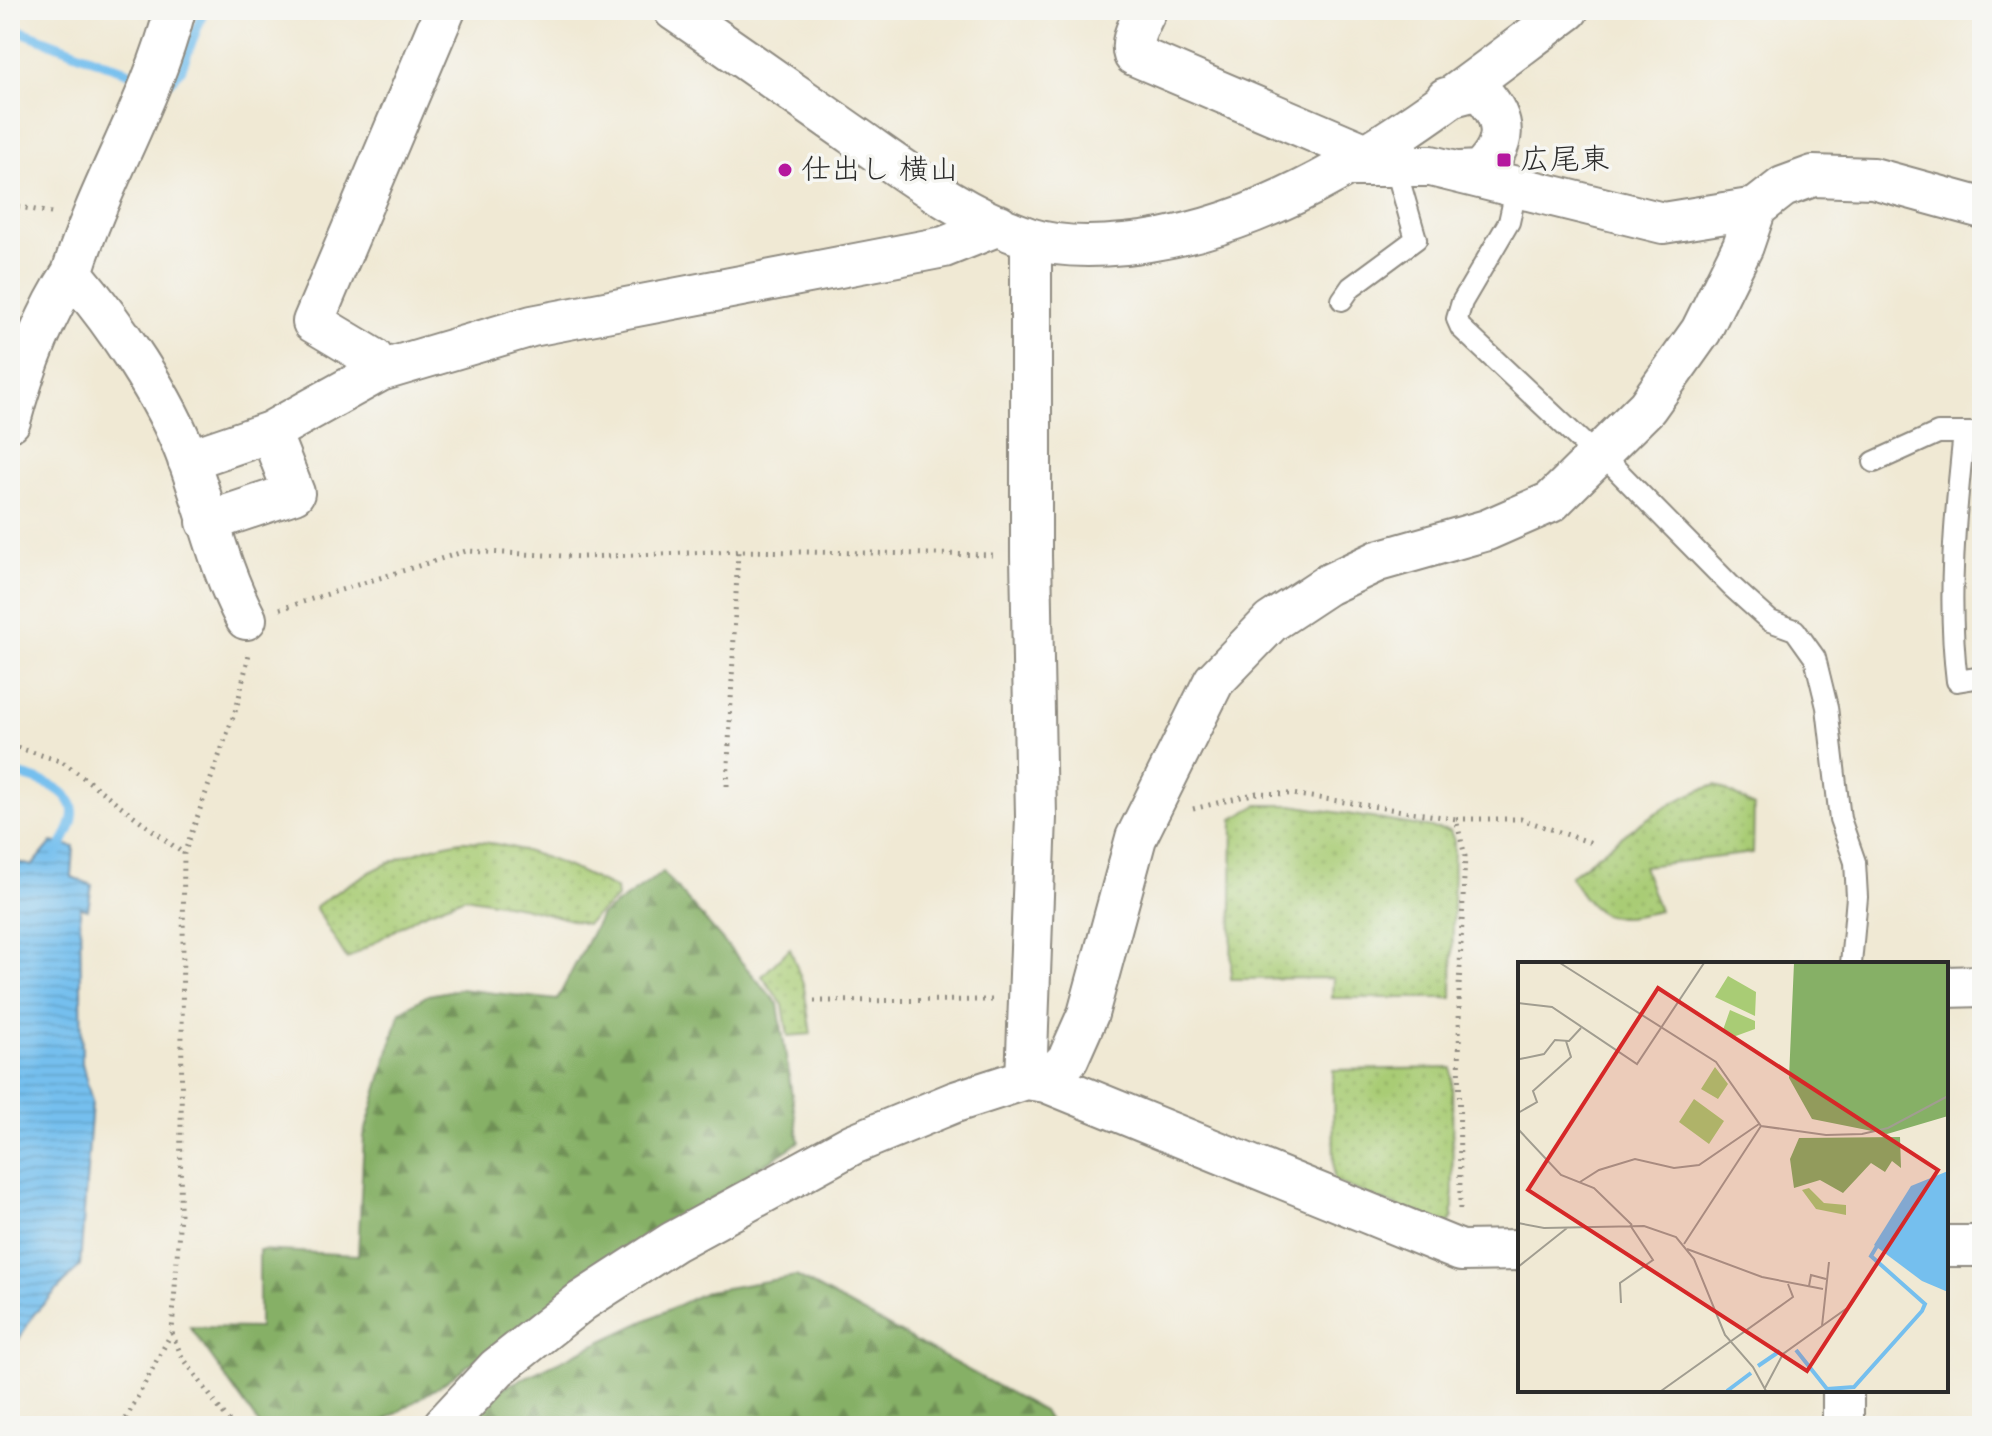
<svg xmlns="http://www.w3.org/2000/svg" width="1992" height="1436" viewBox="0 0 1992 1436" font-family="Mynerve,'Klee One',sans-serif">
  <style>
    .grass { fill: url(#grass-dots); stroke: #6a7c50; stroke-width: 2 }
    .forest { fill: url(#forest-firs); stroke: #586e48; stroke-width: 2 }
    .water { fill: url(#water-rules); stroke: #50758c; stroke-width: 2 }
    .lines { fill: none; stroke-linecap: round; stroke-linejoin: round }
    .stream { stroke: #75bfee; stroke-width: 10 }
    .service-casing { stroke: #8e8a80; stroke-width: 24 }
    .minor-casing { stroke: #8e8a80; stroke-width: 44 }
    .path { stroke: #8e8a80; stroke-width: 5; stroke-dasharray: 2 6; stroke-linecap: butt }
    .service { stroke: #fff; stroke-width: 20 }
    .minor { stroke: #fff; stroke-width: 40 }
    .poi-dot { fill: #b5179e; stroke: #f6f6f2; stroke-width: 3 }
    .labels { text-anchor: middle; dominant-baseline: central; stroke-width: 7; stroke-linejoin: round; paint-order: stroke }
    .poi-label { font-size: 30px; fill: #2b2b2b; stroke: #f6f6f2; text-anchor: start }
    .inset-river { fill: none; stroke: #75bfee; stroke-width: 4 }
    .inset-road { fill: none; stroke: #a19d90; stroke-width: 2 }
    .view { fill: #d62828; fill-opacity: 0.15; stroke: #d62828; stroke-width: 4 }
    .inset-edge { fill: none; stroke: #2b2b2b; stroke-width: 4 }
  </style>
  <defs>
    <pattern id="grass-dots" width="8" height="8" patternUnits="userSpaceOnUse" patternTransform="scale(2)"><rect width="8" height="8" fill="#a9cc75"/><path d="M2 2h.1M6 6h.1" fill="none" stroke="#92af65" stroke-width="1.8" stroke-linecap="round"/></pattern>
    <pattern id="forest-firs" width="22" height="20" patternUnits="userSpaceOnUse" patternTransform="scale(2)"><rect width="22" height="20" fill="#86b066"/><path d="M5 1l3.5 6h-7zM16 11l3.5 6h-7z" fill="#6e8f54"/></pattern>
    <pattern id="water-rules" width="6" height="5" patternUnits="userSpaceOnUse" patternTransform="scale(2)"><rect width="6" height="5" fill="#75bfee"/><path d="M0 2.5h6" fill="none" stroke="#65a4cc"/></pattern>
  </defs>
  <rect width="100%" height="100%" fill="#f6f6f2"/>
  <filter id="ink" filterUnits="userSpaceOnUse"><feTurbulence type="fractalNoise" baseFrequency=".0125" numOctaves="2"/><feDisplacementMap in="SourceGraphic" scale="16" xChannelSelector="R" yChannelSelector="G"/><feConvolveMatrix kernelMatrix="1 2 1 2 8 2 1 2 1" color-interpolation-filters="sRGB"/></filter>
  <filter id="wash" filterUnits="userSpaceOnUse"><feTurbulence type="fractalNoise" baseFrequency=".006" numOctaves="4" result="noise"/><feDisplacementMap in="SourceGraphic" scale="32" xChannelSelector="R" yChannelSelector="G"/><feGaussianBlur stdDeviation="1.8" result="paint"/><feColorMatrix in="noise" values="0 0 0 0 0 0 0 0 0 0 0 0 0 0 0 0 0 1.4 0 .05"/><feComposite in="paint" operator="in"/></filter>
  <g filter="url(#wash)">
    <rect width="100%" height="100%" fill="#f0e9d4"/>
    <path class="grass" d="M 1716,785 L 1754,806 L 1753,853 L 1643,866 L 1659,911 C 1609,922 1597,922 1570,876 C 1615,843 1662,800 1716,785 Z
      M 1258,805 L 1292,805 L 1450,831 L 1454,841 L 1452,998 L 1332,998 L 1333,978 L 1231,979 L 1233,819 Z
      M 461,841 C 514,840 569,866 616,889 L 617,898 L 586,924 L 522,907 L 465,897 L 420,915 L 347,959 L 315,907 C 360,874 406,850 461,841 Z
      M 790,948 L 804,987 L 811,1034 L 788,1036 L 783,1005 L 762,976 Z
      M 1452,1068 L 1453,1217 L 1449,1223 L 1440,1224 L 1334,1181 L 1333,1070 Z"/>
    <path class="forest" d="M 663,872 L 778,1004 L 799,1142 L 572,1289 L 440,1386 L 375,1426 L 260,1426 L 190,1327 L 259,1328 L 259,1250 L 358,1255 L 364,1136 L 400,1012 L 428,995 L 460,989 L 557,1000 L 601,915 Z
      M 796,1276 L 1043,1411 L 1052,1426 L 422,1426 L 708,1291 Z"/>
    <path class="water" d="M 52,842 L 74,847 L 72,877 L 92,885 L 88,909 L 80,907 L 82,1063 L 92,1102 L 80,1266 L 34,1314 L 10,1354 L 10,860 L 32,866 Z"/>
    <g class="lines">
      <path class="stream" d="M 10,27 L 141,77
        M 170,81 L 181,69 L 204,10
        M 10,772 C 29,778 70,785 73,811 C 74,825 62,842 57,854"/>
    </g>
  </g>
  <g filter="url(#ink)">
    <g class="lines">
      <g class="service-casing">
        <path id="service" d="M 1517,186 L 1509,222 L 1462,302 L 1457,319 L 1461,328 L 1597,456
          M 1342,300 L 1351,287 L 1416,239 L 1395,166
          M 1982,433 L 1964,433 C 1955,515 1947,599 1957,681 L 1982,677
          M 1600,453 L 1731,586 L 1770,621 L 1795,630 L 1815,658 L 1827,707 L 1840,819 L 1855,862 L 1857,897 L 1851,964
          M 1874,462 L 1938,433 L 1964,433"/>
      </g>
      <g class="minor-casing">
        <path id="minor" d="M 175,10 C 152,102 100,182 72,273 C 115,324 165,396 188,459 C 208,513 219,568 246,619
          M 674,10 C 734,51 793,93 853,135 C 909,174 963,216 1029,238 C 1059,248 1095,247 1125,244 C 1295,228 1436,108 1568,10
          M 1146,10 C 1140,23 1129,40 1134,55 L 1364,153
          M 1446,98 L 1472,91 L 1482,93 C 1508,121 1507,145 1479,171 L 1460,172
          M 1345,166 L 1431,166 L 1663,223 L 1756,208 L 1783,187 L 1813,176 L 1873,178 L 1982,208
          M 380,371 L 373,358 L 313,322 L 445,10
          M 10,421 C 24,369 43,317 72,273
          M 188,460 L 270,432 L 380,371 L 532,326 L 944,247 L 999,225
          M 207,522 L 294,493 L 270,432
          M 1946,987 L 1982,986
          M 1026,1079 L 1036,817 L 1031,556 L 1031,239
          M 1046,1082 L 1068,1059 L 1088,1014 L 1136,838 L 1214,681 L 1271,622 L 1327,585 L 1378,561 L 1487,530 L 1551,502 L 1647,407 L 1701,331 L 1743,246 L 1756,208
          M 1946,1246 L 1982,1246
          M 1843,1390 L 1843,1426
          M 443,1426 L 497,1368 L 582,1301 L 673,1242 L 853,1144 L 955,1102 L 1026,1079 L 1046,1082 L 1461,1251 L 1520,1250"/>
      </g>
      <path class="path" d="M 10,205 L 56,214
        M 280,609 L 466,551 L 583,557 L 738,551 L 996,555
        M 10,745 L 63,762 L 184,854
        M 727,786 L 738,551
        M 1193,809 L 1257,793 L 1292,794 L 1456,819 L 1465,856 L 1459,987 L 1460,1213
        M 1456,819 L 1521,819 L 1592,843
        M 814,1001 L 992,1000
        M 172,1333 L 181,1355 L 232,1426
        M 122,1426 L 172,1332 L 180,1213 L 184,854 L 237,706 L 249,654"/>
      <use href="#service" class="service"/>
      <use href="#minor" class="minor"/>
    </g>
  </g>
  <g class="poi-dot">
    <rect x="1496" y="152" width="16" height="16" rx="4"/>
    <circle cx="785" cy="170" r="8"/>
  </g>
  <g class="labels">
    <g class="poi-label">
      <text x="1520" y="160">広尾東</text>
      <text x="801" y="170">仕出し 横山</text>
    </g>
  </g>
  <g transform="translate(1518 962)">
    <rect width="430" height="430" fill="#f0e9d4"/>
    <path d="M 210,14 L 238,30 L 237,54 L 197,35 ZM 212,48 L 237,59 L 237,67 L 215,75 L 205,68 ZM 197,105 L 210,122 L 200,137 L 183,127 ZM 176,137 L 206,159 L 191,182 L 161,160 ZM 291,226 L 306,241 L 328,243 L 328,253 L 298,247 L 284,228 Z" fill="#a9cc75"/>
    <path d="M 276,1 L 430,1 L 430,154 L 369,172 L 294,157 L 271,116 ZM 382,175 L 383,206 L 374,199 L 367,210 L 353,201 L 325,231 L 302,218 L 276,226 L 272,197 L 281,176 Z" fill="#86b066"/>
    <path d="M 430,209 L 430,330 L 404,319 L 356,283 L 393,224 Z" fill="#75bfee"/>
    <path class="inset-river" d="M 278,388 L 309,427 L 336,425 L 404,349 L 407,342 L 353,294 L 359,284M 240,404 L 262,389M 209,429 L 233,411"/>
    <path class="inset-road" d="M 42,1 L 198,100 L 243,164 L 308,173 L 344,172 L 370,166 L 430,134M 0,41 L 34,45 L 119,102 L 186,1M 2,97 L 26,92 L 37,78 L 51,79 L 63,66M 0,151 L 19,140 L 15,129 L 53,95 L 48,79M 0,167 L 43,213 L 76,226 L 114,263M 62,220 L 81,208 L 117,197 L 156,206 L 181,203 L 241,162M 0,261 L 26,266 L 126,264 L 158,275 L 176,297 L 207,373 L 235,405 L 248,429M 166,282 L 243,164M 169,287 L 244,315 L 305,327M 0,305 L 49,266M 291,324 L 293,313 L 308,317M 103,341 L 102,321 L 135,298 L 112,263M 304,364 L 332,344 L 357,305M 247,426 L 265,392 L 304,364 L 311,300M 143,429 L 275,335 L 270,322"/>
    <path class="view" d="M 140,26 L 420,208 L 289,409 L 10,228 Z"/>
    <rect width="430" height="430" class="inset-edge"/>
  </g>
  <rect width="1992" height="1436" fill="none" stroke="#f6f6f2" stroke-width="40"/>
</svg>
